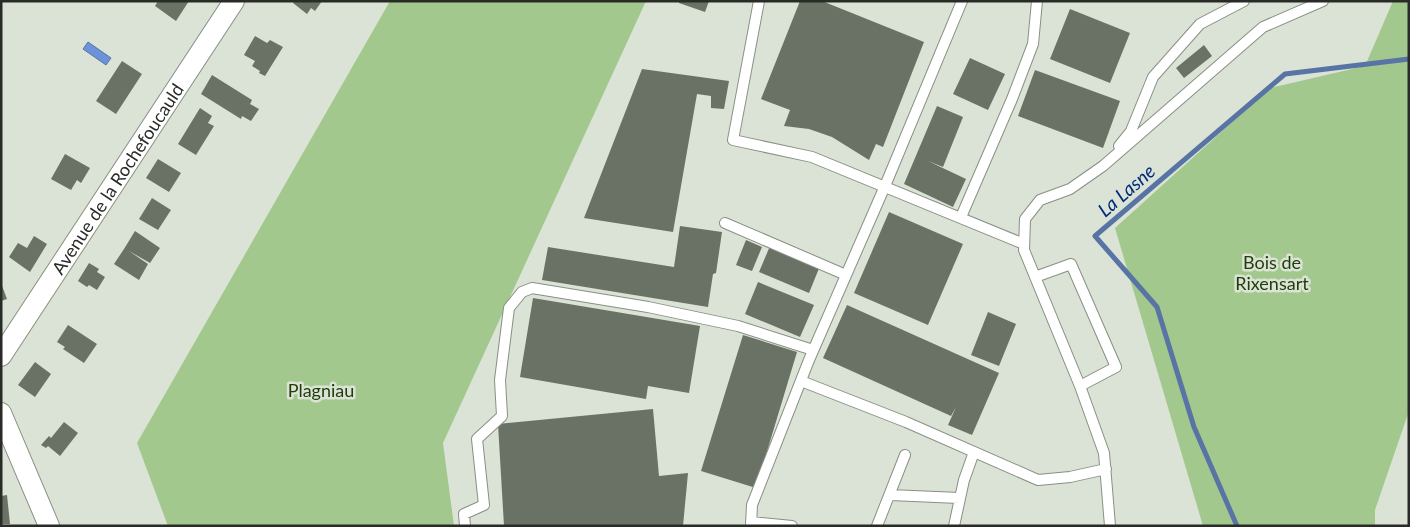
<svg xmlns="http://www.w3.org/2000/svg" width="1410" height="527" viewBox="0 0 1410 527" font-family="Lato,sans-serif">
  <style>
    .green { fill: #a3c88e }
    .water { fill: #6c93da; stroke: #5874a4 }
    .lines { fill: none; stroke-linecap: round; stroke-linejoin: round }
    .stream { stroke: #5874a4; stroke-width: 5 }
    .building { fill: #6a7266 }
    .lane-casing { stroke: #889084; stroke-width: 12 }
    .street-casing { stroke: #889084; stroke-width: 22 }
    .lane { stroke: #fff; stroke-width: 10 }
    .street { stroke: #fff; stroke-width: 20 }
    .labels { text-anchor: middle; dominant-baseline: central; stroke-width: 5; stroke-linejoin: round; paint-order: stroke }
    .street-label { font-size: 18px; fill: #282b26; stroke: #dae3d6 }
    .park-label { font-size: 18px; fill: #1f3d07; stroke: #dae3d6 }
    .water-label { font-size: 19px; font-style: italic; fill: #022a7b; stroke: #dae3d6 }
  </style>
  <rect width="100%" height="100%" fill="#dae3d6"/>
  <path class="green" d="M 390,1 L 646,1 L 443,443 L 454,526 L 168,526 L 137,443 Z
    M 1393,1 L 1409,1 L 1409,411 L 1375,510 L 1375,526 L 1203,526 L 1115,228 L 1270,88 L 1365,66 Z"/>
  <path class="water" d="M 88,42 L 111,58 L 106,65 L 83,49 Z"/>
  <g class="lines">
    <path class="stream" d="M 1237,526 L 1194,427 L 1157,307 L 1095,236 L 1285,74 L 1409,59"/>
  </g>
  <path class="building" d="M 158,1 L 189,1 L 176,21 L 155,6 Z
    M 294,1 L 322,1 L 315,11 L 311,8 L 307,14 L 293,3 Z
    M 679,1 L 709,1 L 705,12 L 679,3 Z
    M 800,1 L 822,1 L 924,42 L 883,147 L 876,144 L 869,160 L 832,137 L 809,129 L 784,126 L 790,110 L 761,99 Z
    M 1070,9 L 1130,33 L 1110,83 L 1050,59 Z
    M 255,36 L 267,43 L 270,40 L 283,47 L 265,76 L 259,73 L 260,71 L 252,66 L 255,61 L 244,55 Z
    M 1204,45 L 1212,56 L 1184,78 L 1176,68 Z
    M 970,58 L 1005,74 L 988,110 L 953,94 Z
    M 122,61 L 142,74 L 116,114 L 96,101 Z
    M 642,69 L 729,81 L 724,109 L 711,108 L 711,96 L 697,94 L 673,232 L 584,218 Z
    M 1035,70 L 1120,101 L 1103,148 L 1018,116 Z
    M 212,75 L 252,100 L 250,104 L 259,109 L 251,121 L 242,116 L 241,119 L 201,94 Z
    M 937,106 L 963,117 L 943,167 L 928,161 L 966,179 L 953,207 L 904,184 Z
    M 200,108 L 212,116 L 208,123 L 214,126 L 196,155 L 178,144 Z
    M 65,154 L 90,168 L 81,183 L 77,180 L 71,190 L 51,179 Z
    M 158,159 L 181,173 L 169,192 L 146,178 Z
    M 152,198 L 171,210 L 158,230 L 139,219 Z
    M 889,212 L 963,244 L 928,325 L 854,293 Z
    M 680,226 L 722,232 L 716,273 L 713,274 L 708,307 L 542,280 L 548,247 L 674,267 Z
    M 135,231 L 160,248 L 150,263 L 129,251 L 148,264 L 139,280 L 114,264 L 124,249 Z
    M 34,236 L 47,244 L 30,272 L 9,257 L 18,243 L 27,248 Z
    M 746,240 L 762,247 L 752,271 L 736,265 Z
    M 770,246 L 820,266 L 809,293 L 759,272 Z
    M 89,263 L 99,269 L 97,272 L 105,277 L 97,290 L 89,285 L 87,287 L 78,281 Z
    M 758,282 L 814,305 L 800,337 L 745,314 Z
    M 1,283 L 7,299 L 1,301 Z
    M 533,298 L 700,326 L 689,393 L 648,386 L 646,399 L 520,377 Z
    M 847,305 L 999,373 L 972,435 L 948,425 L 956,407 L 951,416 L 823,358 Z
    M 988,312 L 1016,324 L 999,366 L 971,355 Z
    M 68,325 L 97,344 L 84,363 L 63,349 L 65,347 L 57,342 Z
    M 743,335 L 797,352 L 756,488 L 701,471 Z
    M 35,362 L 51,374 L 35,397 L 18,385 Z
    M 653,409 L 659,476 L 688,473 L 683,526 L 504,526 L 498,424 Z
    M 64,422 L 78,433 L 60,456 L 48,446 L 46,448 L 41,445 L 49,436 L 51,438 Z
    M 7,495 L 10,524 L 1,524 L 1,496 Z"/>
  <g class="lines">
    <g class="lane-casing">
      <path id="lane" d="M 759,1 L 733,140 L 812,157 L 1024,244
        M 1119,146 L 1131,131 L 1153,77 L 1200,24 L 1244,1
        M 961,217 L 1012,99 L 1033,44 L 1037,1
        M 725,223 L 846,275
        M 1035,277 L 1071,264 L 1116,367 L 1080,386
        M 801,381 L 906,422 L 1038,480 L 1070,477 L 1106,469
        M 890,495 L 959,498
        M 751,522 L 792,526
        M 465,526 L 464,514 L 484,505 L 477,439 L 502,416 L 500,380 L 509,308 L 522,292 L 532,288 L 648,307 L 738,326 L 813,350
        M 751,526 L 752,505 L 809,360 L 885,186 L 962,1
        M 877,526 L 905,455
        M 954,526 L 964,480 L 974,452
        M 1110,526 L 1104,453 L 1080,386 L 1024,250 L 1025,219 L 1040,200 L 1070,189 L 1103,166 L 1263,27 L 1323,1"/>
    </g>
    <g class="street-casing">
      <g id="street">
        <path id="s1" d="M 1,356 L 234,1"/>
        <path d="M 1,413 L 49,526"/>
      </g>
    </g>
    <use href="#lane" class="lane"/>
    <use href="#street" class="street"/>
  </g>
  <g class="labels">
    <g class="street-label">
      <text stroke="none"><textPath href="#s1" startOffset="212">Avenue de la Rochefoucauld</textPath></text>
    </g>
    <g class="park-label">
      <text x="1272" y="262">Bois de<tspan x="1272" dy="21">Rixensart</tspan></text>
      <text x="321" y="390">Plagniau</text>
    </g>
    <g class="water-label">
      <text transform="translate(1126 190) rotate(-41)">La Lasne</text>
    </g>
  </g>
  <rect width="1410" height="527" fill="none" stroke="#282b26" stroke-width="5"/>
</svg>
